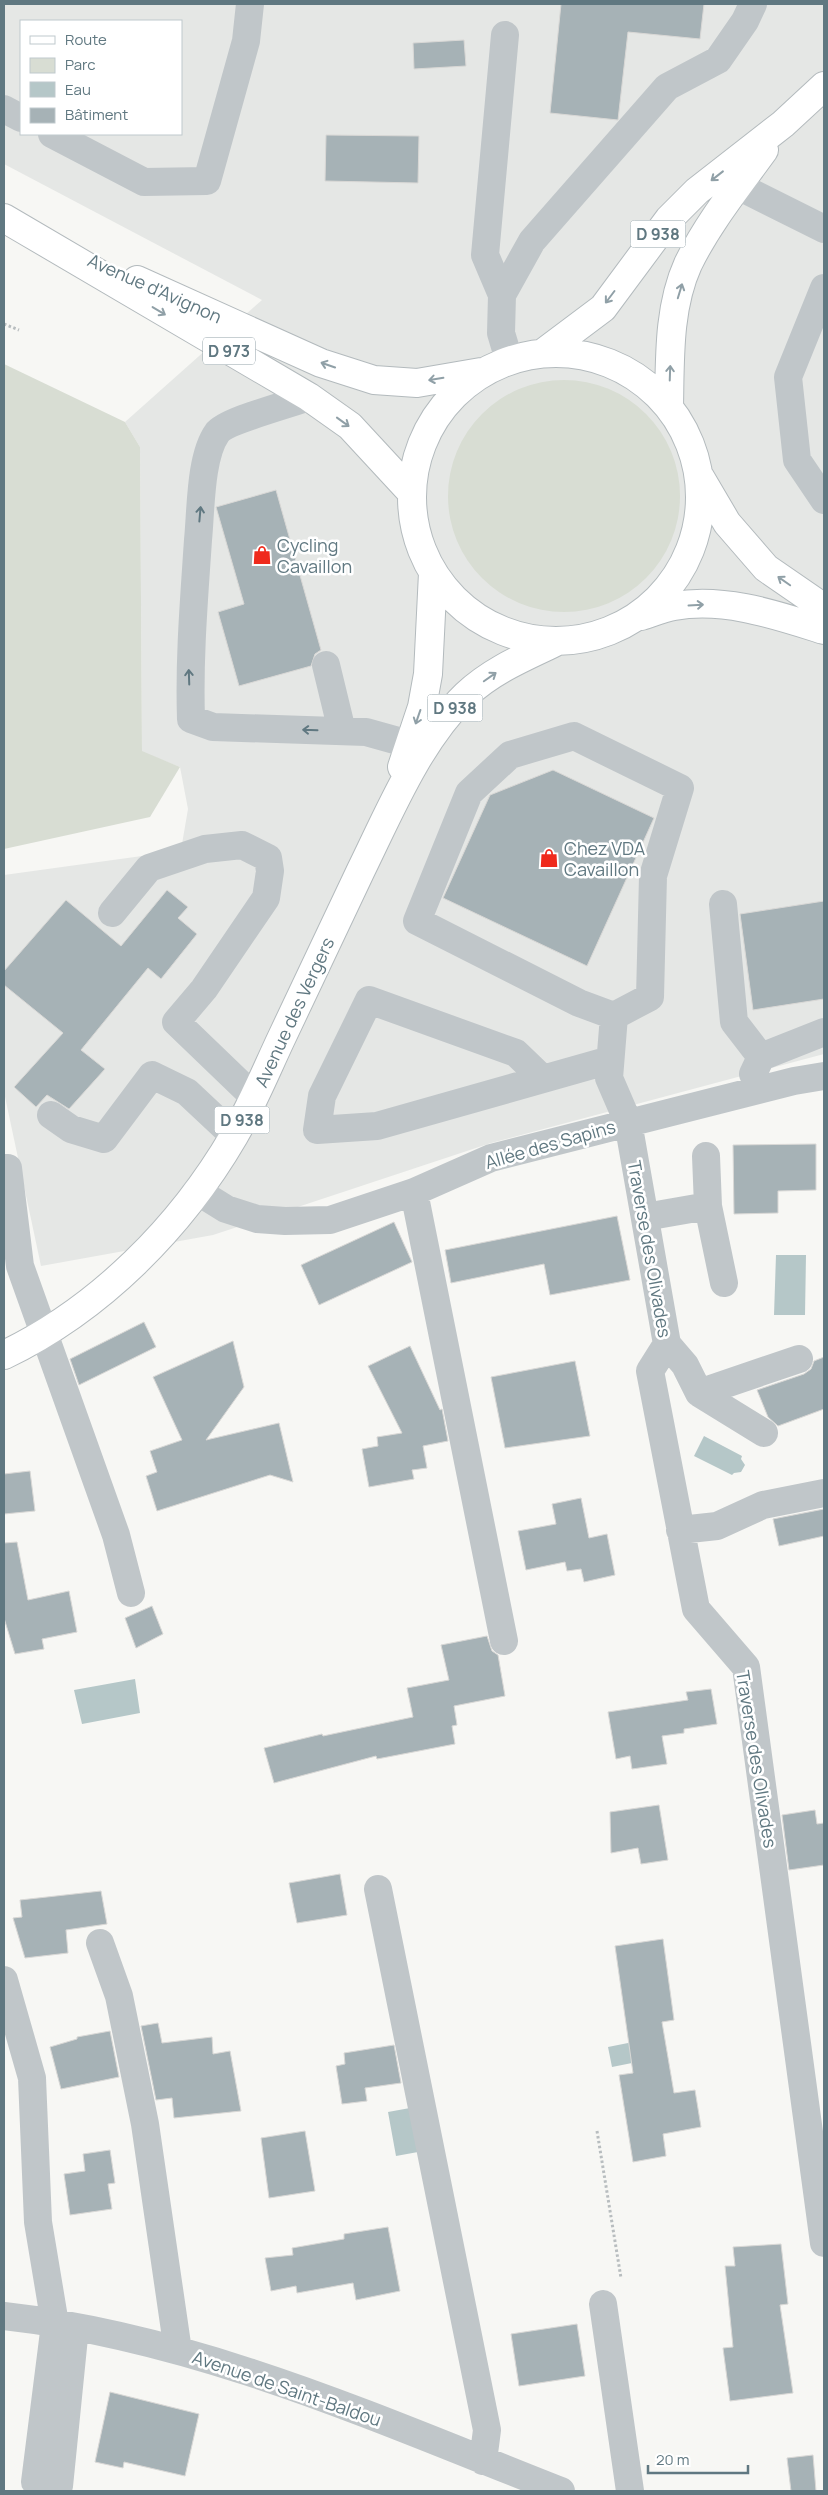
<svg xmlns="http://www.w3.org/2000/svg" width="828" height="2495" viewBox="0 0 828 2495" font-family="Manrope,sans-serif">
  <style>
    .built { fill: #e5e7e5; fill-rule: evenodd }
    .green { fill: #d8ddd3 }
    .water { fill: #b5c7c8 }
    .building { fill: #a6b2b6; stroke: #d9d8d6 }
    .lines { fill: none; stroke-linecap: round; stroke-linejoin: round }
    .major-casing { stroke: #b3babd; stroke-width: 30 }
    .path { stroke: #b8bdbf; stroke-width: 3; stroke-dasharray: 2.5 2.5; stroke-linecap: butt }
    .minor { stroke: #c0c6c9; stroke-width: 28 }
    .major { stroke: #fff; stroke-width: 28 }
    .oneway { stroke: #90a0a7 }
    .oneway2 { stroke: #607881 }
    .labels { text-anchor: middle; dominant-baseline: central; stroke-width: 5; stroke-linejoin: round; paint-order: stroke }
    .shield { fill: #fff; stroke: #90a0a7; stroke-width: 1 }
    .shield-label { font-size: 16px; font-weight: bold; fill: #607881 }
    .street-label { font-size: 18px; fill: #607881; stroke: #fff }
    .poi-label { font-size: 18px; fill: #607881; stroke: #fff; text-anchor: start }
  </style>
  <rect width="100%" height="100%" fill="#f7f7f4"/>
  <path class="built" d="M 4,4 L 824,4 L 824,1054 L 491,1143 L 213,1235 L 41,1266 L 4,1092 L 4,875 L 171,852 L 182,844 L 188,809 L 180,767 L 142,752 L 140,447 L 125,422 L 262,300 L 4,164 ZM 21,21 L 181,21 L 181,134 L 21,134 Z"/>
  <path class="green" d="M 4,364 L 125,422 L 140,447 L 142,751 L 180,767 L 150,817 L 4,849 Z
    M448 496a116 116 0 1 1 232 0a116 116 0 1 1-232 0Z"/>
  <path class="water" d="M 776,1255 L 806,1255 L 805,1315 L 774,1315 Z
    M 704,1436 L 742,1456 L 741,1459 L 745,1465 L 741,1472 L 734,1473 L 732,1475 L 694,1456 Z
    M 135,1679 L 140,1713 L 82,1724 L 74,1690 Z
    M 653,2038 L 657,2058 L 612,2067 L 608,2047 Z
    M 410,2108 L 418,2152 L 396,2156 L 388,2112 Z"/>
  <path class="building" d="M 561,4 L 704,4 L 700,39 L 628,32 L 618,120 L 550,113 Z
    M 464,40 L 466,66 L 414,69 L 413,43 Z
    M 326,135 L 419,136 L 418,183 L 325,181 Z
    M 276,490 L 321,650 L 315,654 L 311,666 L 239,686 L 218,612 L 244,604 L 216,507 Z
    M 553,770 L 654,818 L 587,966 L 443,898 L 490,795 Z
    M 167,890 L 188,907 L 178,918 L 197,934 L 161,979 L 148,968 L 81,1050 L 105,1069 L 69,1109 L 47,1095 L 36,1107 L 14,1087 L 63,1033 L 4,985 L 4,971 L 66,900 L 121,946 Z
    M 824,901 L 824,999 L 753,1010 L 740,914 Z
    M 816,1144 L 816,1190 L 778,1191 L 778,1213 L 734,1214 L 733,1145 Z
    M 617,1216 L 630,1280 L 550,1295 L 544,1264 L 451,1283 L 445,1250 Z
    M 394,1222 L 412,1262 L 319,1305 L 301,1265 Z
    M 144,1322 L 156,1347 L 79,1385 L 70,1359 Z
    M 233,1341 L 244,1387 L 206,1440 L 279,1423 L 293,1482 L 270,1475 L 157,1511 L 146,1476 L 157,1472 L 150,1451 L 182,1440 L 153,1377 Z
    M 410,1346 L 440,1410 L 442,1409 L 448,1441 L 423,1446 L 427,1468 L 412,1470 L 414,1479 L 369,1487 L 362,1449 L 378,1446 L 377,1437 L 402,1433 L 368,1366 Z
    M 824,1357 L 824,1409 L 778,1426 L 768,1417 L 757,1390 L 804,1374 L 811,1369 L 814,1361 Z
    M 575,1361 L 590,1436 L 505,1448 L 491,1377 Z
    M 30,1471 L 35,1511 L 4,1514 L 4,1474 Z
    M 581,1498 L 589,1538 L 607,1534 L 615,1575 L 584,1582 L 581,1569 L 567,1571 L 565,1562 L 526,1570 L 518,1531 L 556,1524 L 552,1504 Z
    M 824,1509 L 824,1536 L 779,1546 L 773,1519 Z
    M 17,1542 L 28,1600 L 69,1591 L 77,1632 L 42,1639 L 44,1649 L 15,1654 L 4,1618 L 4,1543 Z
    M 152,1606 L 163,1634 L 136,1648 L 125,1618 Z
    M 487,1636 L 492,1651 L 498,1655 L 505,1696 L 454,1706 L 457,1725 L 452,1726 L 455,1744 L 377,1759 L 376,1756 L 274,1783 L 264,1748 L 322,1734 L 323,1736 L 413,1717 L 407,1688 L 449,1680 L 441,1645 Z
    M 711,1689 L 717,1724 L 684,1729 L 684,1733 L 662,1736 L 667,1764 L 632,1769 L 630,1756 L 616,1759 L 608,1712 L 688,1700 L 686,1692 Z
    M 659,1805 L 668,1860 L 641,1864 L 638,1848 L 611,1853 L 610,1812 Z
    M 815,1810 L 817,1824 L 824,1823 L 824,1865 L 789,1870 L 782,1815 Z
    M 340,1874 L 347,1915 L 297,1923 L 289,1883 Z
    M 101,1891 L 107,1924 L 66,1930 L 68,1953 L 25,1958 L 13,1918 L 22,1917 L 20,1900 Z
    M 663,1939 L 674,2020 L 662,2022 L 674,2093 L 695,2090 L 701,2127 L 663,2134 L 666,2156 L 633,2162 L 619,2075 L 633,2073 L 615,1946 Z
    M 158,2023 L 162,2043 L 212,2037 L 213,2054 L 230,2051 L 241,2111 L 174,2118 L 172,2098 L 156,2100 L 141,2026 Z
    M 110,2031 L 119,2077 L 61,2089 L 50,2047 L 77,2039 L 77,2037 Z
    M 394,2045 L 401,2083 L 365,2088 L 367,2101 L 342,2104 L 336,2066 L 345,2064 L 344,2053 Z
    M 305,2131 L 315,2191 L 269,2198 L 261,2138 Z
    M 110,2150 L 115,2183 L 108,2184 L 112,2209 L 70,2215 L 64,2174 L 85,2171 L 83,2154 Z
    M 388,2227 L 400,2291 L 356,2300 L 353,2283 L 297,2293 L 296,2286 L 271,2291 L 265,2258 L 293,2255 L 292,2248 L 344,2239 L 344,2234 Z
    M 781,2244 L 788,2304 L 780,2305 L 793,2393 L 730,2401 L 723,2348 L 733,2347 L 725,2266 L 735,2266 L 733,2247 Z
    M 577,2324 L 585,2376 L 519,2386 L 511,2334 Z
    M 110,2392 L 199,2414 L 185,2476 L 124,2462 L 123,2468 L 95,2462 Z
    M 813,2455 L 816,2491 L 791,2491 L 787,2458 Z"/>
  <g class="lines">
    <g class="major-casing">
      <path id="major" d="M 4,218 L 309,397 L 350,426 L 412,493
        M 137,280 L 321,363 L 374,380 L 417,383 L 481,372
        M 543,353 L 603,308 L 669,219 L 697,191 L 783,124 L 824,86
        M412 497a144 144 0 1 1 288 0a144 144 0 1 1-288 0Z
        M 669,407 C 670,360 668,308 688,264 C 708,223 738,186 764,150
        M 700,477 L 727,523 L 766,568 L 824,608
        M 641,616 C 651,613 663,608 674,606 C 725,597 776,615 824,630
        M 402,767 L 422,707 L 428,674 L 433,573
        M 4,1355 C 100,1309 181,1227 234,1136 C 252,1105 266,1071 281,1039 C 307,983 334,927 361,870 C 390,811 418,742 466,695 C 492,670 527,656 558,641"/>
    </g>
    <path class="path" d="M 4,324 L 19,330
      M 597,2131 L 621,2278"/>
    <path class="minor" d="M 4,109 L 21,118
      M 52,134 L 144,182 L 207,181 L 246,41 L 250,4
      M 738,186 L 824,229
      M 824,288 L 788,377 L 797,460 L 824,500
      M 502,295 L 485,255 L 505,35
      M 509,360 L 501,333 L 502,295 L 532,241 L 667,87 L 718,60 L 745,21 L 753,4
      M 309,397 C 291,404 225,421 217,433 C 200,457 201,510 198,540 C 194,600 189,659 191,719 L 213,727 L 366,732 L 409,744
      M 326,665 L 342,731
      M 723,904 L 734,1022 L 761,1057
      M 112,913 L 149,868 L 205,849 L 242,845 L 268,858 L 270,871 L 266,898 L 204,989 L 176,1022 L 254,1097
      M 614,1016 L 579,1003 L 417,921 L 469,793 L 510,755 L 574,736 L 680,788 L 653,876 L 650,997 L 614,1016 L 609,1078 L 628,1122 L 667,1344 L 650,1371 L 696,1609 L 746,1667 L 824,2243
      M 753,1074 L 761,1057 L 824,1032
      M 542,1078 L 516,1053 L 369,1000 L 322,1096 L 317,1130 L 377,1126 L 610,1060
      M 51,1115 L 71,1129 L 104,1139 L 152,1075 L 187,1092 L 234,1136
      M 4,1168 L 8,1168 L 20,1266 L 116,1535 L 131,1593
      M 197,1191 L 226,1209 L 257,1219 L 285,1221 L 330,1220 L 414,1192 L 491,1158 L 794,1081 L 824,1076
      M 414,1192 L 504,1641
      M 708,1206 L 724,1283
      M 645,1217 L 708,1206 L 706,1156
      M 667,1344 L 685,1365 L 699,1393 L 764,1433
      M 699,1393 L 799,1359
      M 680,1530 L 717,1526 L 763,1505 L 824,1493
      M 378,1889 L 487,2430 L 483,2461
      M 100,1943 L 119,1996 L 145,2124 L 178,2351
      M 4,1980 L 32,2078 L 38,2222 L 55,2324 L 35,2482
      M 603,2304 L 630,2491
      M 4,2316 C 199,2338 380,2420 561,2491
      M 59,2486 L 75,2327"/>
    <use href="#major" class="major"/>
  </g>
  <defs><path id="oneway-shaft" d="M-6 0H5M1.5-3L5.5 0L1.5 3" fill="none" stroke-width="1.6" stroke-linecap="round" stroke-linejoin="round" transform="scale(1.25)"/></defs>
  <g class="oneway">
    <use href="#oneway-shaft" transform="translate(717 176) rotate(142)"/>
    <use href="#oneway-shaft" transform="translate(680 291) rotate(-73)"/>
    <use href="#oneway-shaft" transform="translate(610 297) rotate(127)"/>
    <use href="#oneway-shaft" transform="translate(159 311) rotate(31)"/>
    <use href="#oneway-shaft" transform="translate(328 365) rotate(-161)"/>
    <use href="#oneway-shaft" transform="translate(670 373) rotate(-88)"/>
    <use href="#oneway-shaft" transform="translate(436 379) rotate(171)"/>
    <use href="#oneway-shaft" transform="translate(343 422) rotate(36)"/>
    <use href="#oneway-shaft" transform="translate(784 581) rotate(-145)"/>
    <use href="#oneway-shaft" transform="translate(696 605) rotate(-3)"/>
    <use href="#oneway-shaft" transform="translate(490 677) rotate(-35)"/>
    <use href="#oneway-shaft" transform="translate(418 717) rotate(109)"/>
  </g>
  <g class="oneway2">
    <use href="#oneway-shaft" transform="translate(200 514) rotate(-85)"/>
    <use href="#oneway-shaft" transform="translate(189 677) rotate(-92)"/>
    <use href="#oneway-shaft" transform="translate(310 730) rotate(-178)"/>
  </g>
  <defs>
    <g id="shop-bare" transform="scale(1.5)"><path d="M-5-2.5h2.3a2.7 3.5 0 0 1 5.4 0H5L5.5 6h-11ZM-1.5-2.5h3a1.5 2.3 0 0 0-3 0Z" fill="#ef2a1c" stroke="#fff" stroke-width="2.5" paint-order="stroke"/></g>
  </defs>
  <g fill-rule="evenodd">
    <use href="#shop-bare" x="262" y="555"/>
    <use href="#shop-bare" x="549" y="858"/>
  </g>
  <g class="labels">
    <g class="shield">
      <rect x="630.5" y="220.5" width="55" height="27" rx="4"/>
      <rect x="203" y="337.5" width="52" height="27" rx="4"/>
      <rect x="427.5" y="694.5" width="55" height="27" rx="4"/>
      <rect x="214.5" y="1106.5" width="55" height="27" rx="4"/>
    </g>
    <g class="shield-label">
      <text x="658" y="234">D 938</text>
      <text x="229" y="351">D 973</text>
      <text x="455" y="708">D 938</text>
      <text x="242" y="1120">D 938</text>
    </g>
    <g class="street-label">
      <text transform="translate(155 288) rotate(24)">Avenue d'Avignon</text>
      <text transform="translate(294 1012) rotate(-65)">Avenue des Vergers</text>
      <text transform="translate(550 1144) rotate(-16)">Allée des Sapins</text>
      <text transform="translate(650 1249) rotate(80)">Traverse des Olivades</text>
      <text transform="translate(757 1759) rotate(81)">Traverse des Olivades</text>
      <text transform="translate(287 2388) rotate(19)">Avenue de Saint-Baldou</text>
    </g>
    <g class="poi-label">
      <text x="277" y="545">Cycling<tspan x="277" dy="21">Cavaillon</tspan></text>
      <text x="564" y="848">Chez VDA<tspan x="564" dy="21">Cavaillon</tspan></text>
    </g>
  </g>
  <rect width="828" height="2495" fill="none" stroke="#607881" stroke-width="10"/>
  <rect x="20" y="20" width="162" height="115" fill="#ffffff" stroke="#bfc9cd"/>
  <rect x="30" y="36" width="25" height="8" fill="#ffffff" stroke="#bfc9cd"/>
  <text x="65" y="45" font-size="15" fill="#607881">Route</text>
  <rect x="30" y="58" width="25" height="15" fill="#d8ddd3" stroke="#bfc9cd"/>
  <text x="65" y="70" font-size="15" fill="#607881">Parc</text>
  <rect x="30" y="82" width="25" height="15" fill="#b5c7c8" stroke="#bfc9cd"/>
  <text x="65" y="95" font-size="15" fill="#607881">Eau</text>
  <rect x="30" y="108" width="25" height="15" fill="#a6b2b6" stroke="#bfc9cd"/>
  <text x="65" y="120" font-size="15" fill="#607881">Bâtiment</text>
  <path d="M648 2465v8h100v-8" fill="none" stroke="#607881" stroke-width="2.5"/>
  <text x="656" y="2465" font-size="15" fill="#607881" stroke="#ffffff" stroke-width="4" paint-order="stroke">20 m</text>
</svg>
